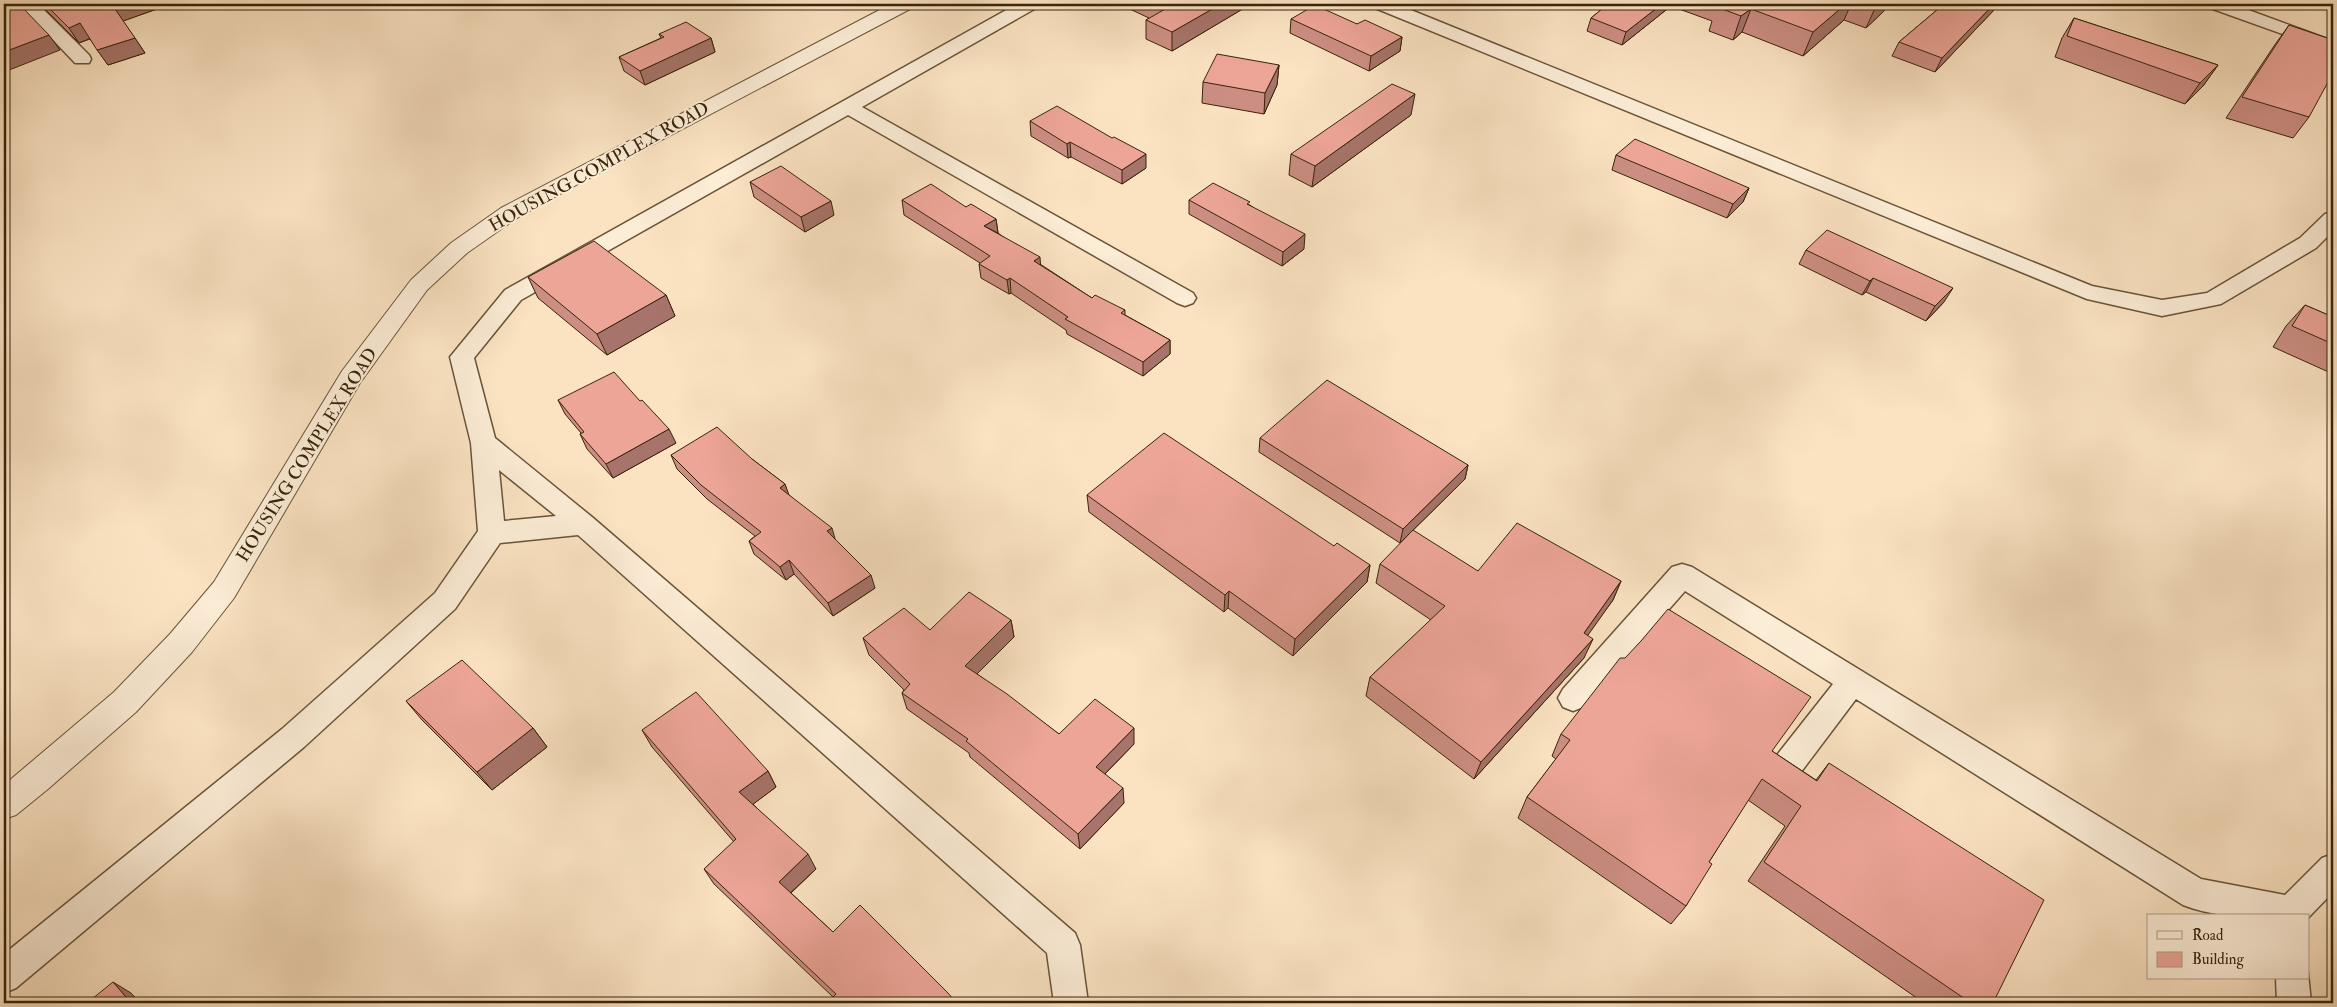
<svg xmlns="http://www.w3.org/2000/svg" width="2337" height="1007" viewBox="0 0 2337 1007" font-family="'IM FELL Double Pica',serif">
  <style>
    .lines { fill: none; stroke-linecap: round; stroke-linejoin: round }
    .minor-casing { stroke: #695438; stroke-width: 3 }
    .tertiary-casing { stroke: #695438; stroke-width: 2 }
    .minor { fill: #fcedd7; fill-rule: evenodd }
    .tertiary { fill: #fcedd7; fill-rule: evenodd }
    .wall { fill: #cc8e83; stroke: #38240a }
    .shaded-wall { fill: #a6746a; stroke: #38240a }
    .building { fill: #eda598; stroke: #38240a }
    .labels { text-anchor: middle; dominant-baseline: central; stroke-width: 4; stroke-linejoin: round; paint-order: stroke }
    .street-label { font-size: 18px; fill: #38240a; stroke: #fcedd7 }
  </style>
  <rect width="100%" height="100%" fill="#fbe3c2"/>
  <filter id="stains"><feTurbulence type="fractalNoise" baseFrequency=".004" numOctaves="4"/><feColorMatrix values="0 0 0 0 .2 0 0 0 0 .09 0 0 0 0 .02 0 0 0 .5 -.17"/></filter>
  <radialGradient id="worn" r=".72"><stop offset=".6" stop-color="#630" stop-opacity="0"/><stop offset="1" stop-color="#630" stop-opacity=".3"/></radialGradient>
  <g class="lines">
    <g class="minor-casing">
      <path id="minor" d="M 19,4 L 38,4 L 89,55 L 91,59 L 89,63 L 75,63 Z
        M 1017,4 L 1039,4 L 1036,8 L 862,107 L 1193,293 L 1196,298 L 1193,303 L 1185,306 L 1177,303 L 848,115 L 521,300 L 474,358 L 495,438 L 592,517 L 1075,933 L 1080,945 L 1088,1003 L 1054,1003 L 1047,953 L 578,535 L 500,543 L 455,609 L 304,747 L 16,988 L 4,993 L 4,954 L 282,729 L 435,593 L 478,531 L 471,443 L 450,357 L 505,290 ZM 499,470 L 556,516 L 504,521 Z
        M 1372,4 L 1396,4 L 2092,286 L 2162,300 L 2207,293 L 2300,238 L 2325,214 L 2333,212 L 2333,231 L 2316,248 L 2221,304 L 2162,316 L 2087,299 L 1375,8 Z
        M 2207,4 L 2232,4 L 2333,41 L 2333,52 L 2210,8 Z
        M 1682,564 L 1692,567 L 2201,879 L 2285,895 L 2322,858 L 2333,854 L 2333,892 L 2308,918 L 2308,916 C 2267,916 2223,921 2183,905 L 1856,699 L 1795,780 L 1784,784 L 1773,780 L 1769,770 L 1773,760 L 1833,684 L 1685,591 L 1583,707 L 1573,711 L 1563,707 L 1558,698 L 1563,689 L 1672,567 Z
        M 2308,973 L 2311,1003 L 2277,1003 L 2276,978 L 2308,978 Z"/>
    </g>
    <g class="tertiary-casing">
      <path id="tertiary" d="M 891,4 L 914,4 L 912,8 L 578,184 L 517,218 L 467,253 L 427,290 L 360,383 L 234,598 L 192,652 L 136,712 L 48,789 L 16,815 L 4,819 L 4,785 L 114,692 L 170,634 L 214,582 L 342,371 L 411,280 L 451,243 L 501,208 Z"/>
    </g>
    <use href="#minor" class="minor"/>
    <use href="#tertiary" class="tertiary"/>
  </g>
  <path class="wall" d="M 40,4 L 171,4 L 123,21 L 145,53 L 108,65 L 90,39 L 79,43 Z
    M 1119,4 L 1251,4 L 1172,51 L 1146,39 L 1146,20 L 1149,18 Z
    M 1608,4 L 1888,4 L 1885,10 L 1866,28 L 1844,20 L 1803,56 L 1742,32 L 1733,40 L 1709,31 L 1712,21 L 1671,6 L 1622,45 L 1587,31 L 1591,18 Z
    M 1944,4 L 1997,4 L 1994,10 L 1935,72 L 1892,56 L 1899,42 Z
    M 2074,18 L 2218,65 L 2203,86 L 2185,104 L 2055,57 L 2062,38 Z
    M 1291,19 L 1357,24 L 1402,37 L 1400,51 L 1369,71 L 1290,33 Z
    M 2289,25 L 2309,117 L 2293,138 L 2226,118 L 2274,46 Z
    M 659,34 L 711,38 L 715,52 L 645,85 L 624,71 L 619,57 L 661,38 Z
    M 1279,65 L 1277,85 L 1264,114 L 1202,103 L 1203,82 Z
    M 1411,115 L 1312,187 L 1289,175 L 1291,154 Z
    M 1030,121 L 1146,168 L 1122,184 L 1071,157 L 1068,158 L 1031,136 Z
    M 1616,155 L 1749,188 L 1743,202 L 1727,218 L 1612,170 Z
    M 750,182 L 834,215 L 805,232 L 754,197 Z
    M 902,200 L 966,207 L 996,219 L 998,233 L 1040,264 L 1092,298 L 1125,310 L 1125,315 L 1170,340 L 1170,354 L 1143,376 L 1067,334 L 1066,330 L 1011,293 L 1009,294 L 981,278 L 979,264 L 980,263 L 904,215 Z
    M 1189,200 L 1250,205 L 1304,249 L 1282,266 L 1189,214 Z
    M 1806,250 L 1944,302 L 1926,321 L 1866,292 L 1862,295 L 1799,264 Z
    M 528,277 L 666,295 L 675,316 L 607,355 L 538,298 Z
    M 2305,305 L 2333,317 L 2333,374 L 2273,347 L 2286,326 Z
    M 558,400 L 676,443 L 613,478 L 587,449 L 580,434 L 581,433 L 565,414 Z
    M 1260,438 L 1468,465 L 1465,479 L 1400,543 L 1259,452 Z
    M 671,455 L 752,459 L 785,484 L 788,494 L 835,539 L 875,588 L 833,616 L 794,574 L 786,580 L 754,554 L 749,541 L 755,536 L 707,499 L 677,469 Z
    M 1087,495 L 1334,546 L 1370,565 L 1367,582 L 1293,656 L 1228,608 L 1224,612 L 1089,512 Z
    M 1380,564 L 1478,571 L 1621,581 L 1613,600 L 1587,635 L 1584,658 L 1474,779 L 1366,696 L 1370,677 L 1431,620 L 1376,583 Z
    M 1011,620 L 1014,637 L 977,674 L 1059,734 L 1134,744 L 1105,774 L 1124,803 L 1080,849 L 970,757 L 969,753 L 907,709 L 902,693 L 904,690 L 869,655 L 863,638 Z
    M 406,701 L 533,728 L 547,747 L 492,790 L 422,720 Z
    M 642,730 L 768,771 L 776,787 L 753,804 L 816,869 L 791,893 L 833,932 L 957,1003 L 836,1003 L 833,997 L 714,884 L 704,869 L 734,842 L 652,747 Z
    M 1561,734 L 1772,751 L 1816,780 L 1829,763 L 1993,1003 L 1924,1003 L 1748,881 L 1785,826 L 1748,800 L 1709,862 L 1686,906 L 1671,924 L 1518,818 L 1527,797 L 1556,759 L 1552,756 Z"/>
  <path class="shaded-wall" d="M 119,4 L 171,4 L 123,21 L 113,6 Z
    M 1221,4 L 1251,4 L 1172,51 L 1172,32 Z
    M 1662,4 L 1672,4 L 1671,6 L 1622,45 L 1626,32 Z
    M 1846,4 L 1851,4 L 1844,20 L 1803,56 L 1813,32 Z
    M 1877,4 L 1888,4 L 1885,10 L 1866,28 Z
    M 1994,4 L 1997,4 L 1994,10 L 1935,72 L 1942,58 Z
    M 1751,9 L 1742,32 L 1733,40 L 1741,16 Z
    M 80,23 L 91,38 L 79,43 L 69,28 Z
    M 49,35 L 60,50 L 4,72 L 4,52 Z
    M 1402,37 L 1400,51 L 1369,71 L 1371,56 Z
    M 135,38 L 145,53 L 108,65 L 97,50 Z
    M 711,38 L 715,52 L 645,85 L 640,71 Z
    M 1279,65 L 1277,85 L 1264,114 L 1265,93 Z
    M 2218,65 L 2203,86 L 2185,104 L 2200,83 Z
    M 1415,94 L 1411,115 L 1312,187 L 1315,166 Z
    M 1070,142 L 1071,157 L 1068,158 L 1067,144 Z
    M 1146,154 L 1146,168 L 1122,184 L 1122,170 Z
    M 1749,188 L 1743,202 L 1727,218 L 1733,204 Z
    M 831,201 L 834,215 L 805,232 L 801,217 Z
    M 996,219 L 998,233 L 984,226 Z
    M 1305,234 L 1304,249 L 1282,266 L 1283,252 Z
    M 1040,257 L 1041,271 L 1034,261 Z
    M 1010,278 L 1011,293 L 1009,294 L 1007,280 Z
    M 1873,278 L 1866,292 L 1862,295 L 1870,281 Z
    M 1953,288 L 1944,302 L 1926,321 L 1935,306 Z
    M 666,295 L 675,316 L 607,355 L 597,334 Z
    M 1170,340 L 1170,354 L 1143,376 L 1143,362 Z
    M 669,429 L 676,443 L 613,478 L 606,464 Z
    M 1468,465 L 1465,479 L 1400,543 L 1403,529 Z
    M 785,484 L 790,498 L 780,488 Z
    M 4,520 L 10,525 L 4,530 Z
    M 832,528 L 836,542 L 827,531 Z
    M 789,560 L 794,574 L 786,580 L 780,567 Z
    M 1370,565 L 1367,582 L 1293,656 L 1295,639 Z
    M 871,575 L 875,588 L 833,616 L 828,603 Z
    M 1621,581 L 1613,600 L 1576,652 L 1584,633 Z
    M 1229,591 L 1228,608 L 1224,612 L 1225,595 Z
    M 1011,620 L 1014,637 L 969,682 L 965,666 Z
    M 1593,639 L 1584,658 L 1474,779 L 1481,762 Z
    M 533,728 L 547,747 L 492,790 L 477,772 Z
    M 1134,728 L 1134,744 L 1097,782 L 1096,767 Z
    M 768,771 L 776,787 L 748,808 L 739,792 Z
    M 1123,788 L 1124,803 L 1080,849 L 1078,834 Z
    M 808,854 L 816,869 L 787,896 L 779,882 Z
    M 113,982 L 131,993 L 140,1003 L 131,1003 Z"/>
  <path class="building" d="M 4,4 L 19,4 L 49,35 L 4,52 Z
    M 45,4 L 119,4 L 113,6 L 135,38 L 97,50 L 80,23 L 69,28 Z
    M 1159,4 L 1221,4 L 1172,32 L 1146,20 L 1167,8 Z
    M 1608,4 L 1662,4 L 1626,32 L 1591,18 Z
    M 1721,4 L 1846,4 L 1813,32 L 1751,9 L 1741,16 L 1717,7 Z
    M 1944,4 L 1994,4 L 1942,58 L 1899,42 Z
    M 1315,5 L 1357,24 L 1365,20 L 1402,37 L 1371,56 L 1291,19 Z
    M 2074,18 L 2218,65 L 2200,83 L 2067,36 Z
    M 686,22 L 711,38 L 640,71 L 619,57 L 664,37 L 659,34 Z
    M 2289,25 L 2333,40 L 2333,73 L 2309,117 L 2242,97 Z
    M 1217,54 L 1279,65 L 1265,93 L 1203,82 Z
    M 1392,84 L 1415,94 L 1315,166 L 1291,154 Z
    M 1057,106 L 1112,138 L 1114,137 L 1146,154 L 1122,170 L 1070,142 L 1067,144 L 1030,121 Z
    M 1635,139 L 1749,188 L 1733,204 L 1616,155 Z
    M 781,166 L 831,201 L 801,217 L 750,182 Z
    M 1213,183 L 1250,202 L 1247,204 L 1305,234 L 1283,252 L 1189,200 Z
    M 931,184 L 966,207 L 971,204 L 996,219 L 984,226 L 1040,257 L 1034,261 L 1092,298 L 1095,295 L 1125,310 L 1121,313 L 1170,340 L 1143,362 L 1065,319 L 1068,317 L 1010,278 L 1007,280 L 979,264 L 990,256 L 902,200 Z
    M 1827,230 L 1953,288 L 1935,306 L 1873,278 L 1870,281 L 1806,250 Z
    M 594,241 L 666,295 L 597,334 L 528,277 Z
    M 2305,305 L 2333,317 L 2333,344 L 2292,326 Z
    M 614,372 L 640,401 L 642,400 L 669,429 L 606,464 L 580,434 L 584,432 L 558,400 Z
    M 1327,380 L 1468,465 L 1403,529 L 1260,438 Z
    M 717,427 L 752,459 L 785,484 L 780,488 L 832,528 L 827,531 L 871,575 L 828,603 L 789,560 L 780,567 L 749,541 L 761,532 L 701,485 L 671,455 Z
    M 1164,433 L 1334,546 L 1337,543 L 1370,565 L 1295,639 L 1229,591 L 1225,595 L 1087,495 Z
    M 1517,523 L 1621,581 L 1584,633 L 1593,639 L 1481,762 L 1370,677 L 1445,606 L 1380,564 L 1413,530 L 1478,571 Z
    M 969,592 L 1011,620 L 965,666 L 1007,694 L 1059,734 L 1095,699 L 1134,728 L 1096,767 L 1123,788 L 1078,834 L 966,741 L 968,739 L 902,693 L 910,684 L 863,638 L 904,608 L 930,630 Z
    M 1668,609 L 1811,697 L 1772,751 L 1817,781 L 1829,763 L 2044,900 L 1993,1003 L 1971,1003 L 1764,862 L 1801,806 L 1762,779 L 1709,862 L 1712,864 L 1686,906 L 1527,797 L 1570,740 L 1561,734 L 1620,658 L 1625,658 L 1641,641 Z
    M 462,660 L 533,728 L 477,772 L 406,701 Z
    M 696,692 L 768,771 L 739,792 L 808,854 L 779,882 L 833,932 L 860,905 L 947,992 L 957,1003 L 838,1003 L 833,997 L 836,994 L 704,869 L 736,839 L 642,730 Z
    M 113,982 L 131,1003 L 87,1003 Z"/>
  <g class="labels">
    <g class="street-label">
      <text transform="translate(599 167) rotate(-29)">HOUSING COMPLEX ROAD</text>
      <text transform="translate(307 455) rotate(-58)">HOUSING COMPLEX ROAD</text>
    </g>
  </g>
  <rect width="2337" height="1007" fill="none" stroke="#fbe3c2" stroke-width="20"/>
  <rect x="5" y="5" width="2327" height="997" fill="none" stroke="#38240a" stroke-width="2.5"/>
  <rect x="10" y="10" width="2317" height="987" fill="none" stroke="#38240a"/>
  <rect x="2147" y="914" width="162" height="65" fill="#fcedd7" stroke="#ae9d85"/>
  <rect x="2157" y="931" width="25" height="8" fill="#fcedd7" stroke="#ae9d85"/>
  <text x="2192" y="940" font-size="15" fill="#38240a">Road</text>
  <rect x="2157" y="952" width="25" height="15" fill="#eda598" stroke="#ae9d85"/>
  <text x="2192" y="964" font-size="15" fill="#38240a">Building</text>
  <rect width="100%" height="100%" filter="url(#stains)"/>
  <rect width="100%" height="100%" fill="url(#worn)"/>
</svg>
